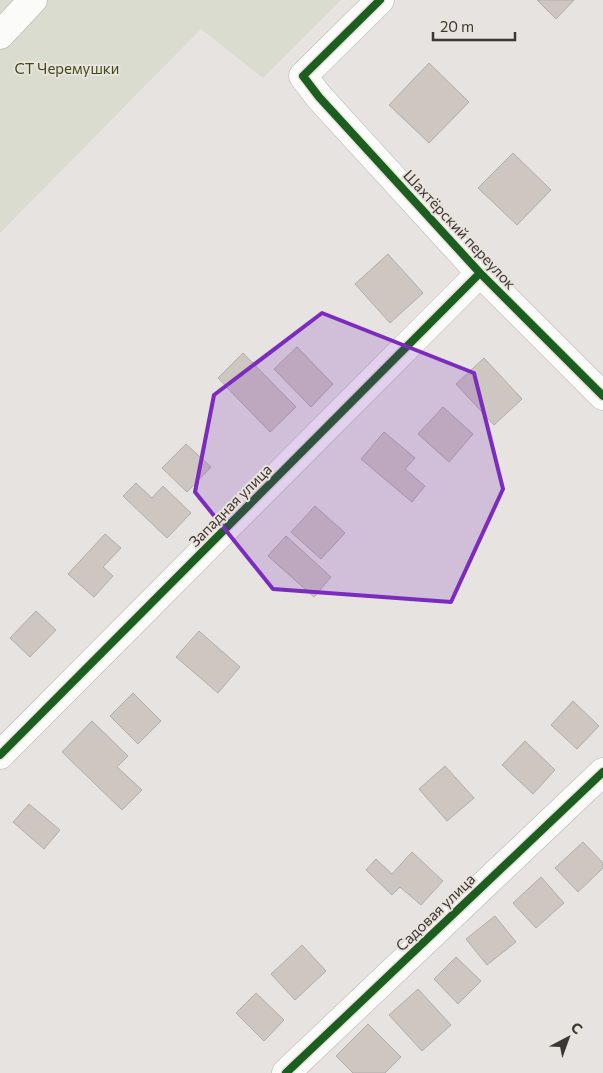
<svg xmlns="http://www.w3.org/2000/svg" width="603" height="1073" viewBox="0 0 603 1073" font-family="Commissioner,sans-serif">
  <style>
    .green { fill: #dadcd0 }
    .building { fill: #cec7c1; stroke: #afadaa }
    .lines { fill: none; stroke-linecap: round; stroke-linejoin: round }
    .minor-casing { stroke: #b5b2b0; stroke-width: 29 }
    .minor { stroke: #fbfbfa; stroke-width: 28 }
    .cycleway-casing { stroke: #eae3dc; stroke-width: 11 }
    .cycleway { stroke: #1b5e20; stroke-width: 8 }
    .marked { fill: #7b2cbf; fill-opacity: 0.2; stroke: #7b2cbf; stroke-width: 4; stroke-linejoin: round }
    .labels { text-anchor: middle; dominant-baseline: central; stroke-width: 4; stroke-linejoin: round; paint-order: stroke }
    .park-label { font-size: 15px; fill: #404d1a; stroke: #eae3dc }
    .street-label { font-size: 15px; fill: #3a3735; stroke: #eae3dc }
  </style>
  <rect width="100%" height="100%" fill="#e6e3e0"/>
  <path class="green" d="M 0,0 L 341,0 L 263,78 L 201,29 L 0,233 Z"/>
  <path class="building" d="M 537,0 L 574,0 L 556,19 Z
    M 429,63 L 469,102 L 429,143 L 389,105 Z
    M 513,153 L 551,190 L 517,225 L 478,188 Z
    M 388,254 L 423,293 L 390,323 L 355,284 Z
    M 297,347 L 333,384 L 311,407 L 274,369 Z
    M 243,353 L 296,407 L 270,432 L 218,378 Z
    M 484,358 L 522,399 L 494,425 L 456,384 Z
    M 443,407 L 473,434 L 449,462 L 418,434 Z
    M 384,432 L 415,458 L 405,469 L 425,486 L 412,502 L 361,459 Z
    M 186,444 L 211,467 L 187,492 L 162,468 Z
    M 136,483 L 152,498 L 163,486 L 191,513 L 167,538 L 123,496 Z
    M 315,506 L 345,533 L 321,559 L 291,532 Z
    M 105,534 L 121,548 L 103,567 L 113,576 L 94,597 L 68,574 Z
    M 286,536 L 331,577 L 314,597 L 268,556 Z
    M 36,611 L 56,630 L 30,657 L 10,638 Z
    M 199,631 L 240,667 L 218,693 L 176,657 Z
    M 133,693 L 161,721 L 138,744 L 110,716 Z
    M 573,701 L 599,726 L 577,749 L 551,725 Z
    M 92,721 L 128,756 L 117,767 L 142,790 L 122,810 L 62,752 Z
    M 525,741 L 555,770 L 533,794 L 502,765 Z
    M 445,766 L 474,798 L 447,821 L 419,789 Z
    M 29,804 L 60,830 L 44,849 L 13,822 Z
    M 583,842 L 603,863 L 603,868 L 578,892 L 555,868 Z
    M 412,852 L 443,881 L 421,905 L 400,887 L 392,895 L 366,870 L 376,859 L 392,874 Z
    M 541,877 L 564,903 L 536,928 L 513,903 Z
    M 495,916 L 516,942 L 487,965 L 466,939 Z
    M 302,945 L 326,971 L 295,1000 L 271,974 Z
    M 456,957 L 481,981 L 458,1004 L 434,979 Z
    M 418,989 L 451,1025 L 422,1051 L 389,1015 Z
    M 256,993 L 284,1020 L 264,1041 L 236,1013 Z
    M 368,1024 L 401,1057 L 385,1073 L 353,1073 L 336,1056 Z"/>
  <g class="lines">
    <g class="minor-casing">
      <path id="minor" d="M 380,0 L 303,76 L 319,97 L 480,273 L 603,396
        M 0,35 L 33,0
        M 0,755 L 480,273
        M 286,1073 L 603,772"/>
    </g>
    <use href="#minor" class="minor"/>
    <g class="cycleway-casing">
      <path id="cycleway" d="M 380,0 L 303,76 L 319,97 L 480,273 L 603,396
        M 0,755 L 480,273
        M 286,1073 L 603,772"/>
    </g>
    <use href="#cycleway" class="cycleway"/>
  </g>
  <path class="marked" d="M 322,313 L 474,373 L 503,489 L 451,602 L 273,589 L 195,492 L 214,395 Z"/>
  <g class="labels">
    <g class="park-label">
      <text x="67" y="68">СТ Черемушки</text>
    </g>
    <g class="street-label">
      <text transform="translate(460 229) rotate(47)">Шахтёрский переулок</text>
      <text transform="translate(230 505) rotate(-45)">Западная улица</text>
      <text transform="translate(435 912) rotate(-44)">Садовая улица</text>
    </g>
  </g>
  <g transform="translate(568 1038) rotate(41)" stroke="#eae3dc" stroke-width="4" paint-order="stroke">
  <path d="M0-4L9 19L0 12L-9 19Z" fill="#3a3735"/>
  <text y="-8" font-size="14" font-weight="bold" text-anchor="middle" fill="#3a3735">С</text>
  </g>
  <path d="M433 32v8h82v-8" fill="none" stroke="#3a3735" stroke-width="2.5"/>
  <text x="440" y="32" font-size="15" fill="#3a3735" stroke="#eae3dc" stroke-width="4" paint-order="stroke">20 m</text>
</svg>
